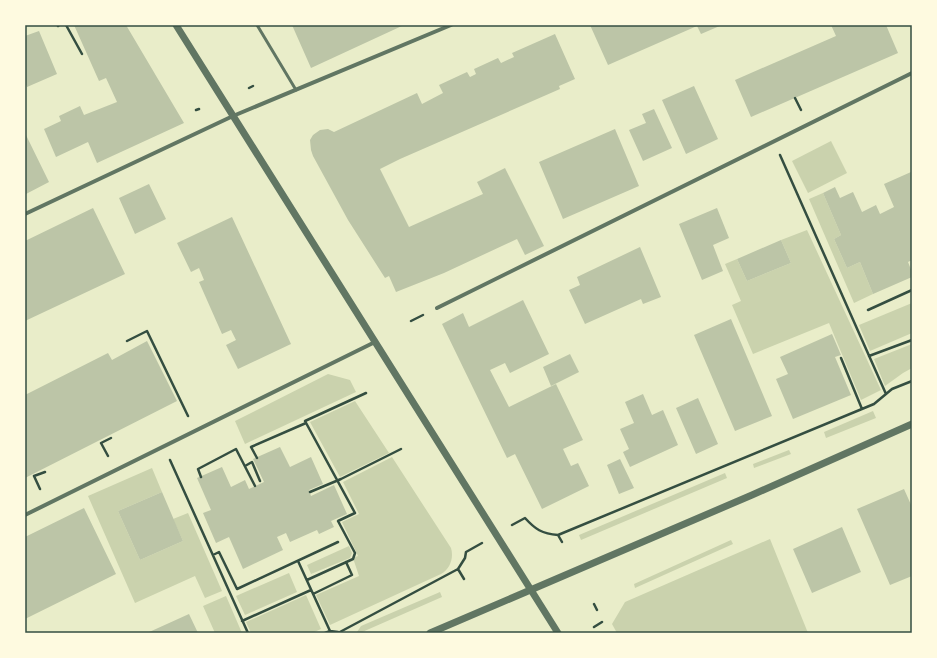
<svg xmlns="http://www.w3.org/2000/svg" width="937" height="658" viewBox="0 0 937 658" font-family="'Nunito Sans',sans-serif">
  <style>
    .green { fill: #cad2ad }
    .building { fill: #bcc5a7 }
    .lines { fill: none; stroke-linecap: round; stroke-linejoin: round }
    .path { stroke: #344e41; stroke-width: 2.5 }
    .service { stroke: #617663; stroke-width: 3 }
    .minor { stroke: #617663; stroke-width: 4 }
    .tertiary { stroke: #617663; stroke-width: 7 }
    .neatline { fill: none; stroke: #344e41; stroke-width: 1.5 }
  </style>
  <rect width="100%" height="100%" fill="#e9edc9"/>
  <path class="green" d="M 831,141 L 847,173 L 808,193 L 792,161 Z
    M 823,193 L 841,235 L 834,239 L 847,268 L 860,262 L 873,294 L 854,303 L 809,199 Z
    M 807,230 L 881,390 L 861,400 L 829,323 L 753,354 L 732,305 L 741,301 L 725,264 L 737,259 L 747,281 L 791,263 L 781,240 Z
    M 912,303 L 912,333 L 870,351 L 859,325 Z
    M 912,344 L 912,368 L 903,373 L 885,386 L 874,359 Z
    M 328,374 L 350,380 L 356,392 L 245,444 L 235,421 Z
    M 355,401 L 389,453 L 340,477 L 310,422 Z
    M 873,411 L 876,418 L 826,438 L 824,432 Z
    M 789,450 L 791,454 L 754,468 L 753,464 Z
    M 392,457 L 451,548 C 454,558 450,569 441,574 L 330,625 L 316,595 L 359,576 L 353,558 L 358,556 L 342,522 L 359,514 L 343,482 Z
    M 152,468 L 162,492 L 118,511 L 140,560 L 183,541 L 173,519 L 188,513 L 222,591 L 205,598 L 195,576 L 135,603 L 88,496 Z
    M 725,473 L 727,478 L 581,540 L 579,535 Z
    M 770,539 L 808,633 L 617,633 L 612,624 L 625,602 Z
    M 731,540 L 733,544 L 635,588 L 634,584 Z
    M 349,546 L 352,553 L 350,558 L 311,574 L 307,565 Z
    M 289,573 L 297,592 L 245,615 L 236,596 Z
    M 440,592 L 442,597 L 360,633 L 358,633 L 357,632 L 361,626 Z
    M 306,595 L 321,629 L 312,633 L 251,633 L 246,622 Z
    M 226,596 L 242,633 L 215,633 L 203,606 Z"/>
  <path class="building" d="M 74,25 L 126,25 L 184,123 L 97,163 L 88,142 L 56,157 L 44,129 L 61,121 L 59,116 L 80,106 L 84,115 L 117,102 L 106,78 L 99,81 Z
    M 292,25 L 404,25 L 311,68 Z
    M 590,25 L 722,25 L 701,34 L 697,26 L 608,65 Z
    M 831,25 L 886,25 L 898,53 L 751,117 L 735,80 L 836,36 Z
    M 39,31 L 57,74 L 27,87 L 25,82 L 25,36 Z
    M 555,34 L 575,79 L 559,86 L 560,89 L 400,159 L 380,169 L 409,227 L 483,194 L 477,182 L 505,168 L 544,246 L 525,255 L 517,239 L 444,273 L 396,292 L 389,276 L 385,278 L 348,220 L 313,156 L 311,150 L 310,140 L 313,135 L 320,130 L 328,129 L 334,132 L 417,93 L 422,104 L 443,93 L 439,85 L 467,72 L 470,77 L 476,74 L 474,69 L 498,58 L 501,63 L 514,57 L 512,53 Z
    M 694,86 L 718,139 L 686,154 L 662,100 Z
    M 654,109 L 672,148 L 643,161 L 629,130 L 646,123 L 642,114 Z
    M 615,129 L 639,186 L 563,219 L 539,162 Z
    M 25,133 L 49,182 L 26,194 L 25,191 Z
    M 911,172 L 912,260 L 908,262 L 912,272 L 912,277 L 873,294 L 860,262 L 847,268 L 834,239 L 841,235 L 823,193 L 835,187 L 840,198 L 853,192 L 862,212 L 876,205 L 880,214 L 894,207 L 884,184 Z
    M 149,184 L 166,219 L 135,234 L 119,198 Z
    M 93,208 L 125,274 L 25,321 L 25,241 Z
    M 717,208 L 729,238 L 713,245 L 723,271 L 702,280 L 679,224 Z
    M 232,217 L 291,344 L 238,369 L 226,345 L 236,340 L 231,330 L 222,334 L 199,282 L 204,280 L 199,268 L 191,272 L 177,243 Z
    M 781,240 L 791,263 L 747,281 L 737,259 Z
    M 640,247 L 661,297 L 643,304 L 641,299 L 585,324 L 569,290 L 580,285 L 577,277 Z
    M 523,300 L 549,354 L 510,373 L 505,363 L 490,370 L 509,407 L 556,384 L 583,440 L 563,449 L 571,466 L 578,463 L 589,486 L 542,509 L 515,454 L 507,458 L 442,324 L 463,313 L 469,327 Z
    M 731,319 L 772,416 L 735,431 L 694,335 Z
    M 832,334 L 841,355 L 835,357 L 851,395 L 793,419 L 776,379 L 788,374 L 780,357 Z
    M 147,341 L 177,401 L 25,478 L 25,395 L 108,353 L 112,360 Z
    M 570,354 L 579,372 L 551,386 L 543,367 Z
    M 643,394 L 652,415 L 663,410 L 678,445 L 630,467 L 623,452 L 629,449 L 620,429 L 634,423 L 625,402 Z
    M 698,398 L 718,444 L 696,454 L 676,408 Z
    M 280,447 L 290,467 L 311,457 L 323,484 L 309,490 L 311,496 L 334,485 L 347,514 L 331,521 L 334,527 L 319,534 L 317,530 L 290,542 L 286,533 L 277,537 L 283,550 L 243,569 L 229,537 L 216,543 L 203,513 L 211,510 L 197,478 L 222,467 L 231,487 L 245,480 L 249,489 L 264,482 L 253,459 Z
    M 620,459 L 634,488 L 619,494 L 607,465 Z
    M 904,489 L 912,507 L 912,576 L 890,585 L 857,509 Z
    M 162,492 L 183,541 L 140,560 L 118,511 Z
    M 84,508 L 116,574 L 25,619 L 25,537 Z
    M 842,527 L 861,572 L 812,593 L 793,549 Z
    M 189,614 L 198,633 L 147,633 Z"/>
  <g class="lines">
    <path class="path" d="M 66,25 L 82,54
      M 58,26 L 59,25
      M 249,88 L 253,86
      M 795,98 L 801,110
      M 196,110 L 199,109
      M 780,155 L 886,394
      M 868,310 L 912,290
      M 411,321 L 423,315
      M 127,341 L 147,331 L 188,416
      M 869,356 L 912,340
      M 841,358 L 862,409
      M 108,456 L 101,443 L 111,438
      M 257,458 L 251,447 L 306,423
      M 170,460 L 248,633
      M 245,466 L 252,462 L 260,481
      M 201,477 L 198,469 L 236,449 L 255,486
      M 40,489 L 34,476 L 45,472
      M 310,492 L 341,479 L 401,449
      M 512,525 L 525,518 C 535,529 542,534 558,535 L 874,404 L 892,389 L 912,381
      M 558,535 L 562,542
      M 213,555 L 219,552 L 237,589 L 338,542
      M 298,561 L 330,631
      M 458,569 L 464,579
      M 307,580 L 353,559 L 355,553 L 338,521 L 355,513 L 305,421 L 366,393
      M 313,594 L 352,575 L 346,562
      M 594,604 L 597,610
      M 242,621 L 311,590
      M 594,627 L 602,622
      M 325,633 L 330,631 L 338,632
      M 338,633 L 458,569 L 465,558 L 466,552 L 482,543"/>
    <path class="service" d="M 257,25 L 296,90"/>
    <path class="minor" d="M 25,214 L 233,116 L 451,25
      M 437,308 L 912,73
      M 25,515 L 375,342"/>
    <path class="tertiary" d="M 176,25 L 558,633
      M 430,633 L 752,495 L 912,424"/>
  </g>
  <rect width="937" height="658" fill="none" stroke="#fefae0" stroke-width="52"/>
  <rect x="26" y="26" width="885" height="606" class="neatline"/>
</svg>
